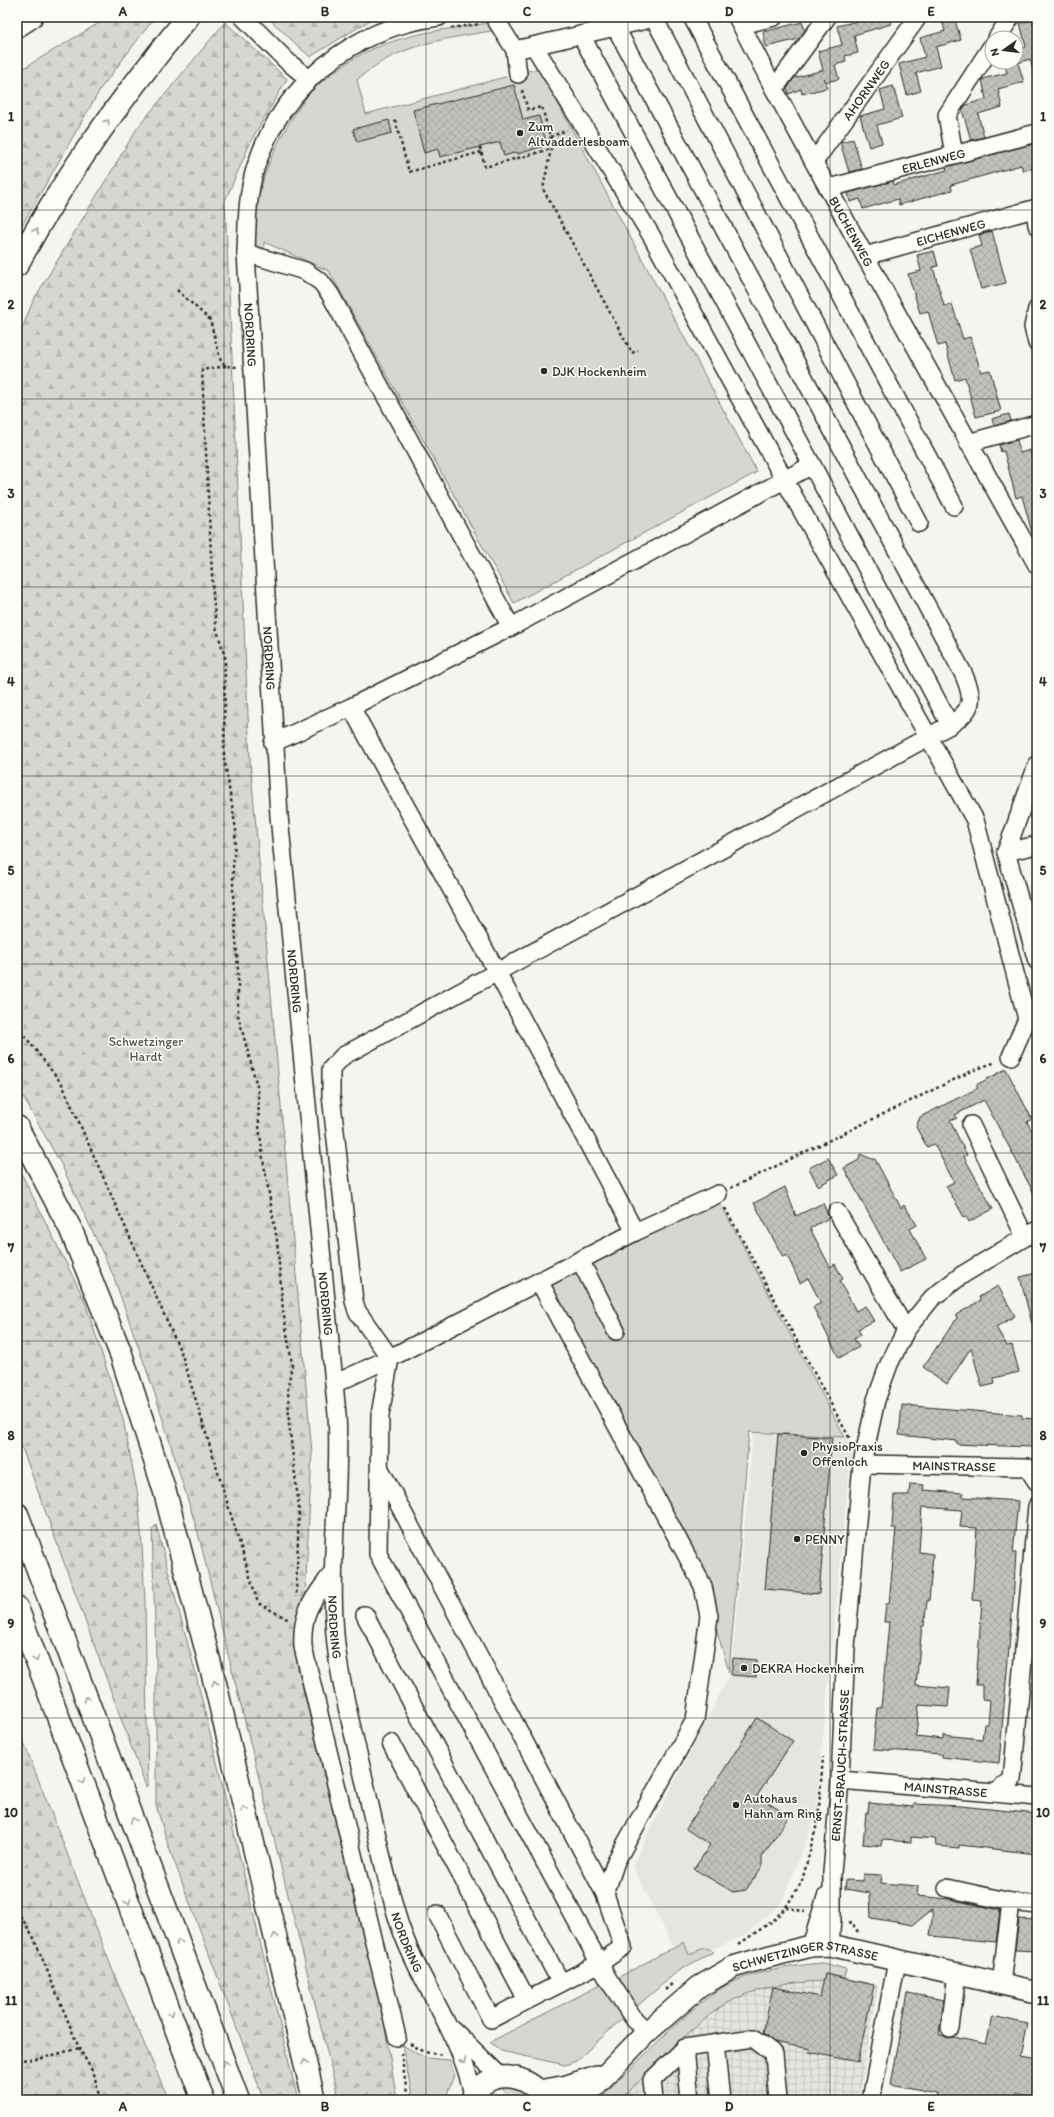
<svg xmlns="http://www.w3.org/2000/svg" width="1054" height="2117" viewBox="0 0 1054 2117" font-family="Itim,sans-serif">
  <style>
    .built { fill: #e6e5e0 }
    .industrial { fill: url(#industrial-grid) }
    .green { fill: #d7d6d2; stroke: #81807e }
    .forest { fill: url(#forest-firs); stroke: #81807e }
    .building { fill: url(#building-cross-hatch); stroke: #2b2b2b; fill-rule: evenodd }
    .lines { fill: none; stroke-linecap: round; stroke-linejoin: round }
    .minor-casing { stroke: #2b2b2b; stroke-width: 20 }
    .major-casing { stroke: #2b2b2b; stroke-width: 24 }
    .highway-casing { stroke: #2b2b2b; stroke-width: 25 }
    .path { stroke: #2b2b2b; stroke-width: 2.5; stroke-dasharray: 3 3; stroke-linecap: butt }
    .minor { stroke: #fdfcf7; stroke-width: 17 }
    .major { stroke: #fdfcf7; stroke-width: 21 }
    .highway { stroke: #fdfcf7; stroke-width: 22 }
    .oneway { stroke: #9e9e9b }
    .grid { fill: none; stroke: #2b2b2b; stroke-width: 1; stroke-opacity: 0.55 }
    .poi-dot { fill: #2b2b2b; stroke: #fdfcf7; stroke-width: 1.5 }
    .labels { text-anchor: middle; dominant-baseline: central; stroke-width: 3; stroke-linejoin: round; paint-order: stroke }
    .street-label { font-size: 13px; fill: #2b2b2b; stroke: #fdfcf7 }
    .poi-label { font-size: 13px; fill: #2b2b2b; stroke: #fdfcf7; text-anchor: start }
    .park-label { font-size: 13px; fill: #565655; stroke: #fdfcf7 }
    .neatline { fill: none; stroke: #2b2b2b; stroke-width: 1.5 }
    .grid-label { font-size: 13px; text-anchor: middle; font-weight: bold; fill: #2b2b2b }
  </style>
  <defs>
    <pattern id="industrial-grid" width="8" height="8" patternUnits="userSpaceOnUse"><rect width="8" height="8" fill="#e6e5e0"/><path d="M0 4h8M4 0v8" fill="none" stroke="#c5c5c0"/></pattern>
    <pattern id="forest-firs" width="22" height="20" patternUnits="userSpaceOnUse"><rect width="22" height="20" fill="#d7d6d2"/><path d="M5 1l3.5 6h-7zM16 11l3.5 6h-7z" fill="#b9b8b4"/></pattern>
    <pattern id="building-cross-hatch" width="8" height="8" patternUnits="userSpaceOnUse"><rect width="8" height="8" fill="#c2c1be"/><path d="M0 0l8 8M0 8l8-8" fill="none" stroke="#a7a6a3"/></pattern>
  </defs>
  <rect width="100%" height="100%" fill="#f5f4ef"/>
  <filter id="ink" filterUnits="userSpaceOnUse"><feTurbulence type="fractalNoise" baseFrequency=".025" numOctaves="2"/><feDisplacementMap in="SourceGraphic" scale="8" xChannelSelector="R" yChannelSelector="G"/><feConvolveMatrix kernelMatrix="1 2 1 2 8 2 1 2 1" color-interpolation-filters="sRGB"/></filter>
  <g filter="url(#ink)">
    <path class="built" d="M 754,1423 L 841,1431 L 854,1449 L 849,1471 L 815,1818 L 781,1903 L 744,1936 L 681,1962 L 632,1865 L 731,1672 Z"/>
    <path class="industrial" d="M 829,1974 L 878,1985 L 859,2100 L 607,2100 L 726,1996 Z"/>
    <path class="green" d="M 497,22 L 502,29 C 448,39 399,42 357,80 L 366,114 L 539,68 L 757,472 L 514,603 L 329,271 L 264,242 L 264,258 L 256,256 C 256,242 254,227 256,213 C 261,172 281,132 305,99 C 316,83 352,58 370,50 C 410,32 454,28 497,22 Z
      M 717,1197 L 845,1437 L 749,1432 L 729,1672 L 713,1618 L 543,1282 Z
      M 684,1942 L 689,1955 C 697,1951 706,1944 713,1952 L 678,1971 L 635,2008 L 619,1977 Z
      M 823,1963 L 846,1969 L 845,1978 L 825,1974 L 824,1981 C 790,1982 750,1988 721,2007 C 698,2022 680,2042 660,2061 C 647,2075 632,2087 618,2100 L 596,2100 C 639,2065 676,2017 723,1987 C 746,1973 795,1965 823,1963 Z
      M 604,1983 L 622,2019 L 576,2061 L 565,2065 L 501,2051 L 490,2042 Z
      M 402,2045 L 426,2058 L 450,2060 L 454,2075 L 445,2100 L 413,2100 Z
      M 502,2086 L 518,2088 L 534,2100 L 508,2100 Z"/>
    <path class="forest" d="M 109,17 L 155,17 L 101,88 L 17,234 L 17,72 Z
      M 267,17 L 375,17 L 310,57 Z
      M 225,22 L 287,79 L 252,139 L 225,201 L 250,760 L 312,1453 L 305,1599 L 297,1664 L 384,2022 L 397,2100 L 339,2100 L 198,1533 L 155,1394 L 113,1275 L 61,1164 L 17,1086 L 17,341 L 33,301 L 138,127 Z
      M 17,1165 L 84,1299 L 123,1419 L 138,1496 L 142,1545 L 145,1602 L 148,1784 L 146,1787 L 17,1434 Z
      M 156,1525 L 195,1671 L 298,2100 L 264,2100 L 168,1845 L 156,1805 L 156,1657 L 152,1529 Z
      M 17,1725 L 118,1984 L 169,2100 L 17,2100 Z"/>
    <path class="building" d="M 862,17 L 889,17 L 891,24 L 854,35 L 858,53 L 845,56 L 846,62 L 835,65 L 839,79 L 826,82 L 824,78 L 827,88 L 802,94 L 801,89 L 789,94 L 787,89 L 794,78 L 823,70 L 818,51 L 842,45 L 837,26 L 862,20 Z
      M 941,17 L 954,17 L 961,40 L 936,47 L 941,66 L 916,73 L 921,91 L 907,95 L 899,64 L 925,57 L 920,38 L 945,31 Z
      M 1033,20 L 1035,25 L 1037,24 L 1037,70 L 1033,71 L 1030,59 L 1018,63 L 1024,82 L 998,89 L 1002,107 L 978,114 L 984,137 L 971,140 L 962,110 L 966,105 L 986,99 L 982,79 L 1007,73 L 1004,62 L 1016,62 L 1016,50 L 1026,47 L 1020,23 Z
      M 802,22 L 805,30 L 799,39 L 766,47 L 763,32 Z
      M 514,85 L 523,120 L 539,116 L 547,145 L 518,154 L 517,152 L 504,156 L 500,142 L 440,157 L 438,149 L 424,153 L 413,110 Z
      M 893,86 L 902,118 L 877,125 L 882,143 L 869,147 L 860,116 L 885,109 L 880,90 Z
      M 389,120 L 392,133 L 357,142 L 353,129 Z
      M 853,139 L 862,169 L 849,172 L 840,142 Z
      M 1037,143 L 1037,167 L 1023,171 L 1021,165 L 951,185 L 952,190 L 899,205 L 898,199 L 863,209 L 860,199 L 850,202 L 848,193 L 893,181 L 894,185 L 947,170 L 946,167 Z
      M 992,231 L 1006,283 L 981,289 L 970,249 L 982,246 L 979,235 Z
      M 934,251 L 938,266 L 933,267 L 944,306 L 952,304 L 963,339 L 970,337 L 981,372 L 990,370 L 1001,411 L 976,417 L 965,377 L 955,380 L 945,344 L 938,346 L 928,311 L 920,313 L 908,274 L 921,271 L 917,255 Z
      M 1009,414 L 1011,421 L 994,426 L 992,419 Z
      M 1017,440 L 1020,453 L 1030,450 L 1037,475 L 1037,535 L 1033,536 L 1022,496 L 1016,498 L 1004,451 L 1001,452 L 999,445 Z
      M 1006,1069 L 1032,1119 L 1027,1122 L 1037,1140 L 1037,1199 L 984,1100 L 955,1115 L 957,1118 L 950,1121 L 967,1155 L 964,1157 L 993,1209 L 969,1222 L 966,1216 L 964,1217 L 946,1186 L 954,1182 L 934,1144 L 927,1147 L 916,1127 L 920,1117 L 978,1088 L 976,1085 Z
      M 860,1154 L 872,1159 L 875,1159 L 901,1208 L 904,1205 L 917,1225 L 910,1229 L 926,1259 L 900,1272 L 844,1168 L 859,1160 Z
      M 828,1158 L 838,1175 L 818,1186 L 809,1168 Z
      M 785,1187 L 796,1216 L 823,1203 L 829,1218 L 810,1228 L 830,1267 L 835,1264 L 843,1279 L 840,1281 L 856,1311 L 865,1306 L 874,1321 L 858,1329 L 861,1335 L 854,1339 L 859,1347 L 839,1358 L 813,1307 L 821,1303 L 808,1278 L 800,1283 L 787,1255 L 783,1257 L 754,1203 Z
      M 1037,1273 L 1037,1324 L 1032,1324 L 1020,1277 Z
      M 998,1286 L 1015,1316 L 996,1327 L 1007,1346 L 1012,1345 L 1019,1372 L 994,1378 L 995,1384 L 982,1387 L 971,1348 L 947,1384 L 923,1367 L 957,1318 L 956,1315 L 981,1300 L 979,1297 Z
      M 902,1405 L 1022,1415 L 1022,1418 L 1036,1419 L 1033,1447 L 976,1445 L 957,1444 L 957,1441 L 899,1435 Z
      M 778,1434 L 832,1438 L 819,1594 L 765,1589 Z
      M 910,1484 L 924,1485 L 923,1490 L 963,1493 L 963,1497 L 1018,1501 L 1013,1553 L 1016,1553 L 1013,1602 L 999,1763 L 941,1757 L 941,1754 L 873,1749 L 877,1708 L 881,1708 L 889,1622 L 884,1622 L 886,1604 L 889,1604 L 896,1528 L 892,1528 L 894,1495 L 909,1495 ZM 922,1507 L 962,1510 L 960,1527 L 977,1528 L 972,1600 L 982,1601 L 976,1685 L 982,1685 L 982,1699 L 990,1700 L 988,1724 L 984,1724 L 982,1739 L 943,1735 L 943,1739 L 916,1736 L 919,1705 L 948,1707 L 950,1688 L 916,1685 L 922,1626 L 924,1626 L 927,1601 L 929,1601 L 933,1554 L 919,1552 Z
      M 733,1658 L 757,1660 L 756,1677 L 731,1675 Z
      M 757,1718 L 793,1741 L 757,1796 L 789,1816 L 762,1857 L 762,1867 L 746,1890 L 733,1892 L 694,1869 L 710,1845 L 686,1829 Z
      M 869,1803 L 914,1807 L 914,1804 L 961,1806 L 1037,1814 L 1037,1854 L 959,1845 L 959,1848 L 936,1846 L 935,1839 L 911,1837 L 911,1842 L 882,1840 L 881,1846 L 863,1844 L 866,1813 L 868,1813 Z
      M 863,1874 L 882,1875 L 881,1883 L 918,1886 L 917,1896 L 949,1899 L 1000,1910 L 996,1942 L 930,1936 L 933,1909 L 913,1925 L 871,1918 L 870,1893 L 845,1889 L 846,1880 L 863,1881 Z
      M 1019,1919 L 1037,1920 L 1037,1951 L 1015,1950 Z
      M 825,1974 L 874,1985 L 858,2062 L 809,2052 L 810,2049 L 774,2042 L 763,2033 L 773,1987 L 820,1997 Z
      M 908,1993 L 944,2000 L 939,2034 L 948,2038 L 954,2037 L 986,2044 L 993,2016 L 1027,2024 L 1020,2055 L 1037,2058 L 1037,2084 L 1035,2083 L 1032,2098 L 1015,2094 L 1013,2100 L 950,2100 L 936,2097 L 937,2093 L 891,2084 Z"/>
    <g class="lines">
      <g class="minor-casing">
        <g id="minor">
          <path d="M 243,17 L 288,62 L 309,79"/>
          <path id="s1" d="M 439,17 C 354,27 282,85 256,166 C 247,194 247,224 246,253 L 279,816 L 337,1414 C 341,1483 330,1551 334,1619 C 336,1668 349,1715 360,1762 C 372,1812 382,1863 396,1913 C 414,1977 460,2029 473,2095"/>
          <path d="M 494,17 L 515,50 L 659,17"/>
          <path d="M 610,17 L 963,673 C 974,698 975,709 950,725"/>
          <path d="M 692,17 L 954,506"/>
          <path id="s2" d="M 737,17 L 774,89 L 865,256 L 1037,565"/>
          <path d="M 654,18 L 919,523"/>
          <path d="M 742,25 L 774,17"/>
          <path d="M 581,35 L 812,465"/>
          <path d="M 997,38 L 1011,17"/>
          <path d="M 534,46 L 651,235 L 784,479 L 975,820 L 1027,1019 L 1011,1056"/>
          <path d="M 515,50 L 518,74"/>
          <path d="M 774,89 L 827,17"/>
          <path d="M 954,154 L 947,115 L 992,46"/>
          <path id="s3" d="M 814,162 L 918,17"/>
          <path id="s4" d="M 829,188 L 1037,133"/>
          <path d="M 1035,209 L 1037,225"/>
          <path d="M 246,253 L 305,271 L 321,282 L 330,294 L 511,627"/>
          <path id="s5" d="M 865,256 L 1037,208"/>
          <path d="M 1037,309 L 1033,327 L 1037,343"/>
          <path d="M 968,443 L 1037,424"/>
          <path d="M 273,743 L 351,707 L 511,627 L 812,465 L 950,725 L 497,972 L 351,707"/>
          <path d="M 1006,852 L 1037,961"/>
          <path d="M 1006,852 L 1037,765"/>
          <path d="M 1006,852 L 1037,845"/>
          <path d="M 971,1125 L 1025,1237"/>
          <path d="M 837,1212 L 906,1330"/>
          <path d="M 635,1232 L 718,1194"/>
          <path d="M 580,1260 L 616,1331"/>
          <path d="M 539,1281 L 703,1586 L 709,1616 L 695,1720 L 616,1861 L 605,1894"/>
          <path d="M 334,1384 L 390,1358 L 357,1311 L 354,1301 L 331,1095 L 331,1069 L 343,1056 L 497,972 L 635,1232 L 390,1358 L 380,1415 L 378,1554 L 608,1979 L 634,2019 L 647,2032"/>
          <path id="s6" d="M 862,1464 L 1027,1467 L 1037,1482"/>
          <path d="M 380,1469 L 605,1894 L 623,1947 L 600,1963 L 491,2019 L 437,1914"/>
          <path d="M 333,1572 C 313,1600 301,1610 303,1647 L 397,2037"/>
          <path d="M 365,1615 L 561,1983"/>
          <path d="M 391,1743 L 527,2000"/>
          <path id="s7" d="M 840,1780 L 994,1793 L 1012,1780 L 1037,1506"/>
          <path d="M 994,1793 L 1037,1797"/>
          <path d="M 947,1888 L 1011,1902"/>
          <path id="s8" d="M 830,1945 L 832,1919 L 832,1873 L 840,1780 L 846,1647 L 862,1464 L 876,1400 L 889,1364 L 906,1330 L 932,1298 L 962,1275 L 1037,1230"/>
          <path d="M 811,1946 L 826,1897"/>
          <path d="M 1001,1984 L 1011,1902 L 1037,1905"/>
          <path d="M 950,2028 L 957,1974"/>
          <path d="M 452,2029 L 501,2077"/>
          <path d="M 715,2044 L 721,2100"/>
          <path d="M 685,2048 L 690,2100"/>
          <path d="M 654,2100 L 652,2080 L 685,2048 L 753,2038 L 774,2054 L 778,2100"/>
          <path d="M 871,2100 L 897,1961"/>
        </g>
      </g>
      <g class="major-casing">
        <g id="major">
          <path d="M 540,2091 L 567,2086 L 597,2076"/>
          <path d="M 471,2100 C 487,2066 528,2072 546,2100"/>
          <path id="s9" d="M 574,2100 L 589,2092 L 647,2032 L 699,1987 L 733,1967 L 767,1957 L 811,1946 L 830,1945 L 1037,1992"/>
        </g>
      </g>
      <g class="highway-casing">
        <path id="highway" d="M 17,26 L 31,17
          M 17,265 C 64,176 124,94 188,17
          M 17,1127 L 71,1230 L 121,1354 L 165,1492 L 215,1683 L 314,2100
          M 17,1514 L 238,2100
          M 17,1608 L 203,2100"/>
      </g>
      <path class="path" d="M 515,19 L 531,17
        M 451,28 L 480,24
        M 522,90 L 528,110 L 542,107 L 552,144 L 543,189 L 632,353 L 638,350
        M 395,120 L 409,172 L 481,152
        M 550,137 L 567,130
        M 480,147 L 485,167 L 551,149
        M 177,290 L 210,320 L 221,362 L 226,366 L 237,367
        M 226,366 L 202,370 L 213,596 L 216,627 L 225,657 L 224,757 L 236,830 L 233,867 L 233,894 L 238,970 L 238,1015 L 258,1090 L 259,1125 L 263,1159 L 277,1240 L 283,1310 L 292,1364 L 288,1387 L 289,1424 L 299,1508 L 296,1597
        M 17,1026 L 62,1084 L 182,1355 L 258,1603 L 289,1620
        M 731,1188 L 974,1070 L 996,1062
        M 725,1208 L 850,1439
        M 786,1907 L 802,1881 L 812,1843 L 818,1820 L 823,1757
        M 17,1911 L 33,1936 L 79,2048 L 94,2074 L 100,2100
        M 848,1922 L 852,1923 L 858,1932
        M 739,1944 L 774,1920 L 786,1907 L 805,1912
        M 665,1990 L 674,1982
        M 410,2044 L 425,2052 L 443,2055
        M 401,2053 L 408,2100
        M 17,2060 L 39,2059 L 79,2048"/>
      <use href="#minor" class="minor"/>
      <use href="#major" class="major"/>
      <use href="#highway" class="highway"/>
    </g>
    <defs><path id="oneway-chevron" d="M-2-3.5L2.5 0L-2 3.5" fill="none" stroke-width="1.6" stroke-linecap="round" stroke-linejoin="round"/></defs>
    <g class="oneway">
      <use href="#oneway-chevron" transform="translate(107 122) rotate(-55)"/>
      <use href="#oneway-chevron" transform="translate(36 231) rotate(-60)"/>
      <use href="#oneway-chevron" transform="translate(36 1659) rotate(69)"/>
      <use href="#oneway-chevron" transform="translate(215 1683) rotate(-104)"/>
      <use href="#oneway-chevron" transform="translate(87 1699) rotate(-111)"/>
      <use href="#oneway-chevron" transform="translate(82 1781) rotate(69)"/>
      <use href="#oneway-chevron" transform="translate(244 1809) rotate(-103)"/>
      <use href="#oneway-chevron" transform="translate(133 1820) rotate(-111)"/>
      <use href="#oneway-chevron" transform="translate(128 1902) rotate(69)"/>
      <use href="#oneway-chevron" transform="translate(275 1936) rotate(-103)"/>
      <use href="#oneway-chevron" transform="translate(179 1942) rotate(-111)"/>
      <use href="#oneway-chevron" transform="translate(171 2014) rotate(69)"/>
      <use href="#oneway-chevron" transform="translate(463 2061) rotate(67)"/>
      <use href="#oneway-chevron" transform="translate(305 2062) rotate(-103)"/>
      <use href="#oneway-chevron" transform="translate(225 2063) rotate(-110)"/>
    </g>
  </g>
  <path class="grid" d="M 224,17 L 224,2100M 426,17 L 426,2100M 628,17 L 628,2100M 830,17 L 830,2100M 17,210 L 1037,210M 17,399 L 1037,399M 17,587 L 1037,587M 17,776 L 1037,776M 17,964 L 1037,964M 17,1153 L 1037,1153M 17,1341 L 1037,1341M 17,1530 L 1037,1530M 17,1718 L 1037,1718M 17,1907 L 1037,1907"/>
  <g class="poi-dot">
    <circle cx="520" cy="133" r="4"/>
    <circle cx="544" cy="371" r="4"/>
    <circle cx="804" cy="1453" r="4"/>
    <circle cx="797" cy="1539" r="4"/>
    <circle cx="744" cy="1668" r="4"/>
    <circle cx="736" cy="1805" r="4"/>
  </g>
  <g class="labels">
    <g class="street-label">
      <text stroke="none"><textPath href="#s3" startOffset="89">AHORNWEG</textPath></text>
      <text stroke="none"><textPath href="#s4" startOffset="108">ERLENWEG</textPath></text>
      <text stroke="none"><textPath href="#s2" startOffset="243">BUCHENWEG</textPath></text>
      <text stroke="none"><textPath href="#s5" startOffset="89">EICHENWEG</textPath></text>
      <text stroke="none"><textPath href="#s1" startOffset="419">NORDRING</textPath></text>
      <text stroke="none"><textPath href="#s1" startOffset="743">NORDRING</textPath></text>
      <text stroke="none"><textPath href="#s1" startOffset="1067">NORDRING</textPath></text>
      <text stroke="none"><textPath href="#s1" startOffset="1391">NORDRING</textPath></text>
      <text stroke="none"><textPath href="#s6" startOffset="92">MAINSTRASSE</textPath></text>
      <text stroke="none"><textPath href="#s1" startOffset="1715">NORDRING</textPath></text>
      <text stroke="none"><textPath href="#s8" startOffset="180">ERNST-BRAUCH-STRASSE</textPath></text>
      <text stroke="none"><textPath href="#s7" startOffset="106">MAINSTRASSE</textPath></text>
      <text stroke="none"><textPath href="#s1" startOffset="2039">NORDRING</textPath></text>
      <text stroke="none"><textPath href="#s9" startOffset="283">SCHWETZINGER STRASSE</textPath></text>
    </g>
    <g class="poi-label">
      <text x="528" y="126">Zum<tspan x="528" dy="15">Altvadderlesboam</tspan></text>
      <text x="552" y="371">DJK Hockenheim</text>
      <text x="812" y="1446">PhysioPraxis<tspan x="812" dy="15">Offenloch</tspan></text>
      <text x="805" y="1539">PENNY</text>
      <text x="752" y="1668">DEKRA Hockenheim</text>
      <text x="744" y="1798">Autohaus<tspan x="744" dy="15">Hahn am Ring</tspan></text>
    </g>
    <g class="park-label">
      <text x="146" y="1041">Schwetzinger<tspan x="146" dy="15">Hardt</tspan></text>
    </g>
  </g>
  <rect width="1054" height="2117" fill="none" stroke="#fdfcf7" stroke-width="44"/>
  <g transform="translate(1004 50) rotate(256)"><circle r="19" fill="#fdfcf7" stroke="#a9a8a5"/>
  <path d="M0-3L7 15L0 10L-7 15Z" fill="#2b2b2b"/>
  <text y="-6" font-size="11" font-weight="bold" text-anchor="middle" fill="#2b2b2b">N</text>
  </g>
  <rect x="22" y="22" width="1010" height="2073" class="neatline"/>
  <g class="grid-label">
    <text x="123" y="16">A</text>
    <text x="325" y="16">B</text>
    <text x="527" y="16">C</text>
    <text x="729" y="16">D</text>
    <text x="931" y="16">E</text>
    <text x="11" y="121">1</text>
    <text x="1043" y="121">1</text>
    <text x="11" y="309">2</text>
    <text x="1043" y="309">2</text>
    <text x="11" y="498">3</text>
    <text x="1043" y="498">3</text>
    <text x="11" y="686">4</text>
    <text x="1043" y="686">4</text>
    <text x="11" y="875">5</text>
    <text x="1043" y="875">5</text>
    <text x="11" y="1063">6</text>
    <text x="1043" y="1063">6</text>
    <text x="11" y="1252">7</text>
    <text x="1043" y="1252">7</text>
    <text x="11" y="1440">8</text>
    <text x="1043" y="1440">8</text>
    <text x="11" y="1628">9</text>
    <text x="1043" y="1628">9</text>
    <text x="11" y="1817">10</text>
    <text x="1043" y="1817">10</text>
    <text x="11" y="2005">11</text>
    <text x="1043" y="2005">11</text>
    <text x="123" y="2111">A</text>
    <text x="325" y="2111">B</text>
    <text x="527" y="2111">C</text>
    <text x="729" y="2111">D</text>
    <text x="931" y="2111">E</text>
  </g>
</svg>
